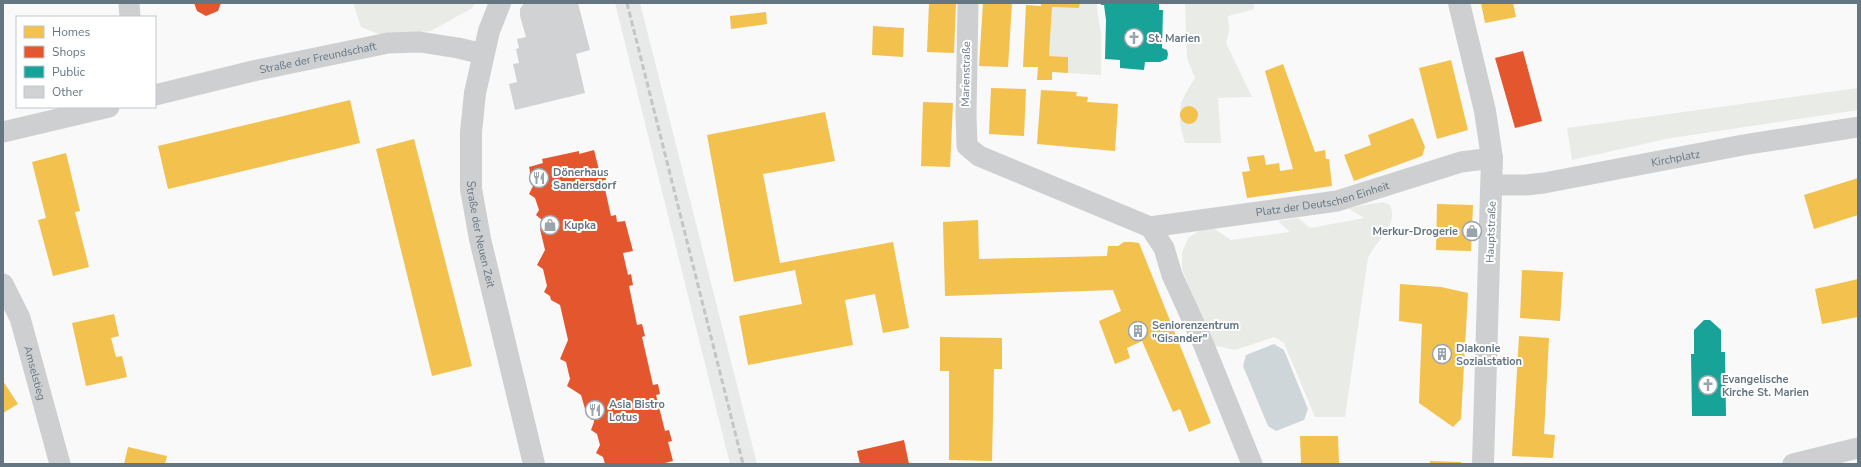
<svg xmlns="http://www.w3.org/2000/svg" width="1861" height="467" viewBox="0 0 1861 467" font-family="'Nunito Sans',sans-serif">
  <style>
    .built { fill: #e8e9e9 }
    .green { fill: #e8ebe6 }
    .water { fill: #ced6d9 }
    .homes { fill: #f2c14e }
    .shops { fill: #e4572e }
    .public { fill: #17a398 }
    .building { fill: #d0d2d3 }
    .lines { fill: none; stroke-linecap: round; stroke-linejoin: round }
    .minor { stroke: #cecfd0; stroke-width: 21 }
    .tertiary { stroke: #cecfd0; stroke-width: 22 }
    .rail { stroke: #c3c5c6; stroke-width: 3; stroke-dasharray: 6 3; stroke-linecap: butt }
    .labels { text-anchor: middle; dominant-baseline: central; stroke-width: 4; stroke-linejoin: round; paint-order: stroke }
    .poi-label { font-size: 11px; font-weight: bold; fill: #657683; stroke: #fff; text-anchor: start }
    .street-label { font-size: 11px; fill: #657683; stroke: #fff }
  </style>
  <rect width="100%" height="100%" fill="#f9f9f9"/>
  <path class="built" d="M 615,3 L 640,3 L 757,464 L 730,464 Z"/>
  <path class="green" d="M 353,3 L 475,3 L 472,8 L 431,31 L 381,35 L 361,27 Z
    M 1080,3 L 1097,3 L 1097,10 L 1101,33 L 1101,75 L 1068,73 L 1068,57 L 1049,56 L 1052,7 L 1079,8 Z
    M 1185,3 L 1253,3 L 1255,9 L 1228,16 L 1229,31 L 1226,43 L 1252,97 L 1218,98 L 1221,143 L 1185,143 C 1176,114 1178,103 1195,78 L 1187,58 Z
    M 1858,88 L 1858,110 L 1671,138 L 1572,160 L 1567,128 Z
    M 1383,202 L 1390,205 C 1399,226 1376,240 1368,258 L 1345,417 L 1315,417 L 1284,343 L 1274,337 L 1235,350 L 1212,345 L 1182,269 L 1182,253 L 1188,238 L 1199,231 L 1213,228 L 1231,240 L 1290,232 L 1278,221 L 1298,218 L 1310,228 L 1364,218 L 1348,208 Z"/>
  <path class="water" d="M 1274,344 L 1284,350 L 1308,409 L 1304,420 L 1276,431 L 1268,426 L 1243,366 L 1246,355 Z"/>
  <path class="homes" d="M 929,3 L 956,3 L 954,53 L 927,52 Z
    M 983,3 L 1012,3 L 1008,67 L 979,66 Z
    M 1041,3 L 1080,3 L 1079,8 L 1052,7 L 1049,56 L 1068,57 L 1068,73 L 1052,72 L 1052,80 L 1037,80 L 1038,67 L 1023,67 L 1026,5 L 1041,6 Z
    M 1481,3 L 1513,3 L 1516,17 L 1485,23 Z
    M 766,12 L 767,24 L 731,29 L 730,16 Z
    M 873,26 L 904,28 L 903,57 L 872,55 Z
    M 1451,60 L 1468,130 L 1437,139 L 1419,68 Z
    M 1283,64 L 1315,152 L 1325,150 L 1326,159 L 1329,159 L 1332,186 L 1247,198 L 1242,172 L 1250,171 L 1247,157 L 1264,155 L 1266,165 L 1279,163 L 1280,171 L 1293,169 L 1265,71 Z
    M 991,88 L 1026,89 L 1024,136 L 989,134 Z
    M 1041,90 L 1077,92 L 1076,96 L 1088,97 L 1087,102 L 1118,104 L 1115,151 L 1037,144 Z
    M 350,100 L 360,143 L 168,189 L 158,146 Z
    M 923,102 L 953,103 L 950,167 L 921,166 Z
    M1180 115a9 9 0 1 1 18 0a9 9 0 1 1-18 0Z
    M 825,112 L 835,161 L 763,174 L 780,263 L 893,242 L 909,328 L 883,333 L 875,294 L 845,300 L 853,345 L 748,365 L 739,316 L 802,304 L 795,270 L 734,282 L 707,135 Z
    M 1413,118 L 1425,147 L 1422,156 L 1354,181 L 1344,155 L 1371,145 L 1368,135 Z
    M 414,139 L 472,366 L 432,376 L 376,149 Z
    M 66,153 L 80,211 L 75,212 L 89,267 L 53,276 L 38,220 L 46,218 L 32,162 Z
    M 1858,178 L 1858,215 L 1814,229 L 1804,195 Z
    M 1437,204 L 1473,205 L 1471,251 L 1436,250 Z
    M 978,220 L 979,259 L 1107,256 L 1108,246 L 1118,246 L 1124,242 L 1131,242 L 1139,243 L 1211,423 L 1189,432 L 1180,409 L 1173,412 L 1142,341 L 1127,348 L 1130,358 L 1115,364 L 1099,321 L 1121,311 L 1113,290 L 945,296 L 943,222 Z
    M 1522,270 L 1563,272 L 1560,321 L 1520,318 Z
    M 1858,279 L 1858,317 L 1822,324 L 1815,289 Z
    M 1400,284 L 1441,287 L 1468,293 L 1461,419 L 1453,427 L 1419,403 L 1422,324 L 1399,321 Z
    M 114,314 L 119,336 L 111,338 L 116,357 L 122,356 L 127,377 L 86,386 L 72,323 Z
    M 1519,336 L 1549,338 L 1544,434 L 1555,435 L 1553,458 L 1512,456 Z
    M 940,337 L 1002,338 L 1002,369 L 994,369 L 992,461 L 949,460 L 949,371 L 940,371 Z
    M 3,381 L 18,404 L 3,413 Z
    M 1300,436 L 1338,436 L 1339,464 L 1301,464 Z
    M 128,447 L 167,456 L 165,464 L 124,464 Z
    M 1430,461 L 1461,462 L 1461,464 L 1430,464 Z"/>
  <path class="shops" d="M 194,3 L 221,3 L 218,11 L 206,16 L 197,11 Z
    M 1523,51 L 1542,121 L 1515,128 L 1495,58 Z
    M 594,150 L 599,170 L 604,169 L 606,180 L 603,180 L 611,216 L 616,215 L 617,222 L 625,221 L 633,251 L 623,253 L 628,275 L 631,274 L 633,285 L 629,286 L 637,325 L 642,324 L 645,336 L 642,337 L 653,385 L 658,384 L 660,394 L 656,395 L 665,431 L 669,430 L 672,441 L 668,442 L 673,461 L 661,464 L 605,464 L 603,457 L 596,453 L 600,445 L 597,434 L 591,430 L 594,422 L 594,420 L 587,416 L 581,395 L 567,386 L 570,379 L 566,362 L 560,359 L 568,340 L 560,305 L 551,300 L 550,296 L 544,292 L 547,286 L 543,269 L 537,265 L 545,250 L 540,229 L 543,224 L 542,220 L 536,215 L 539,210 L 535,198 L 529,194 L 533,186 L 529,167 L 543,163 L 542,159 L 579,151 L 579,154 Z
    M 904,440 L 909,464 L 860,464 L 857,451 Z"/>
  <path class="public" d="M 1101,3 L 1159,3 L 1159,10 L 1163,10 L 1162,48 L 1167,50 L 1168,54 L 1167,59 L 1160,62 L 1145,62 L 1144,70 L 1120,68 L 1120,60 L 1105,59 L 1106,20 L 1104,5 L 1101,5 Z
    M 1704,320 L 1710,320 L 1721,330 L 1721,352 L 1725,352 L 1726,416 L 1692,416 L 1691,354 L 1694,354 L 1694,330 Z"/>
  <path class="building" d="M 524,3 L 578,3 L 590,50 L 576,54 L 585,93 L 515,110 L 509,84 L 517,82 L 513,64 L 519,63 L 516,49 L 519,48 L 517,39 L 526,37 L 520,16 L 520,9 Z"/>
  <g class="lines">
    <g class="minor">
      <path d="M 129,3 L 130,17"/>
      <path d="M 968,3 L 966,115 L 967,146 L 979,156 L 1150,227 L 1164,248 L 1172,275 L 1203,343 L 1252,464"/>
      <path id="s1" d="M 155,95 L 253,71 L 388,43 L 420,42 L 458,48 L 483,54"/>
      <path d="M 3,132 L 109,107"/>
      <path id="s2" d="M 1492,185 L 1526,185 L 1544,183 L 1743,145 L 1858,127"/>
      <path id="s3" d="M 1150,227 L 1337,201 L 1461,162 L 1492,158"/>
      <path id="s4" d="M 3,284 L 20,318 L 60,464"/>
      <path d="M 1793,464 L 1858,448"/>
    </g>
    <g class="tertiary">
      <path id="s5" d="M 500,3 L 489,31 L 475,93 L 471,132 L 471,189 L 480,239 L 534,464"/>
      <path d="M 1459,3 L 1485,111 L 1492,158 L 1483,464"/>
    </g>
    <path class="rail" d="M 627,3 L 743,464"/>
  </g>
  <defs>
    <g id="church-ring" transform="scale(1)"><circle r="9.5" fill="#fff" stroke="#99a4ac" stroke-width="1.5"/><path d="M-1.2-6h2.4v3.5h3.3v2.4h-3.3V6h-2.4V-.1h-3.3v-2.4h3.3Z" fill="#99a4ac"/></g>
    <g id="restaurant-ring" transform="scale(1)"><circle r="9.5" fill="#fff" stroke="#99a4ac" stroke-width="1.5"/><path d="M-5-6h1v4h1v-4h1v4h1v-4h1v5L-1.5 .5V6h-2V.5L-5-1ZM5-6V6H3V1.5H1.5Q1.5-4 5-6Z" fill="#99a4ac"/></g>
    <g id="shop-ring" transform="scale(1)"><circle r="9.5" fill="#fff" stroke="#99a4ac" stroke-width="1.5"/><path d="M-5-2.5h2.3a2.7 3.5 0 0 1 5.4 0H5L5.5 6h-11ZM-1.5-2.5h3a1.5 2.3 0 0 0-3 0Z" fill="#99a4ac"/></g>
    <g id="building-ring" transform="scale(1)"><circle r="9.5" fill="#fff" stroke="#99a4ac" stroke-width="1.5"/><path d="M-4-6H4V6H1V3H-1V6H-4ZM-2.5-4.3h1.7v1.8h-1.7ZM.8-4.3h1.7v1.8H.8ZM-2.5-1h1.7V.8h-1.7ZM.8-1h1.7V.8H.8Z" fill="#99a4ac"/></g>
  </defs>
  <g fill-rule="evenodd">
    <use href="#church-ring" x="1134" y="38"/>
    <use href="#restaurant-ring" x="539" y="178"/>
    <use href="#shop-ring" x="550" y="225"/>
    <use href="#shop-ring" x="1472" y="231"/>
    <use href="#building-ring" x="1138" y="331"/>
    <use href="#building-ring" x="1442" y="354"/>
    <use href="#church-ring" x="1708" y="385"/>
    <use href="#restaurant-ring" x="595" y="410"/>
  </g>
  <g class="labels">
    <g class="poi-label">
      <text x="1148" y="38">St. Marien</text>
      <text x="553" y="172">Dönerhaus<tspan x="553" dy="13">Sandersdorf</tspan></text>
      <text x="564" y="225">Kupka</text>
      <text x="1458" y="231" text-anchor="end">Merkur-Drogerie</text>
      <text x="1152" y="325">Seniorenzentrum<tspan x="1152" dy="13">"Gisander"</tspan></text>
      <text x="1456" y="348">Diakonie<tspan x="1456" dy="13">Sozialstation</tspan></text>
      <text x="1722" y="379">Evangelische<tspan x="1722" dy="13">Kirche St. Marien</tspan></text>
      <text x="609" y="404">Asia Bistro<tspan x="609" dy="13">Lotus</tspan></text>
    </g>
    <g class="street-label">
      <text stroke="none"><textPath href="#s1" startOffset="167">Straße der Freundschaft</textPath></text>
      <text transform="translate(966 74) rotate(-89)">Marienstraße</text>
      <text stroke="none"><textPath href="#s2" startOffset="186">Kirchplatz</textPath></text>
      <text stroke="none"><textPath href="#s3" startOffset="175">Platz der Deutschen Einheit</textPath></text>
      <text transform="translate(1491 232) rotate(-88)">Hauptstraße</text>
      <text stroke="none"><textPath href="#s5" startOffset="236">Straße der Neuen Zeit</textPath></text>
      <text stroke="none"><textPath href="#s4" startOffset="95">Amselstieg</textPath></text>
    </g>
  </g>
  <rect width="1861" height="467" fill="none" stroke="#657683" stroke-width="8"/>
  <rect x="16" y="16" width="140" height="92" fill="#ffffff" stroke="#c1c8cd"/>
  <rect x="24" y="26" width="20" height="12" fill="#f2c14e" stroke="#c1c8cd"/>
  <text x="52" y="36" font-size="12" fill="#657683">Homes</text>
  <rect x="24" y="46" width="20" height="12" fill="#e4572e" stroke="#c1c8cd"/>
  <text x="52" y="56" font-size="12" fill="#657683">Shops</text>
  <rect x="24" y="66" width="20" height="12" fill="#17a398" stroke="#c1c8cd"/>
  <text x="52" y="76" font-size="12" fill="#657683">Public</text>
  <rect x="24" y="86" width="20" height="12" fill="#d0d2d3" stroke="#c1c8cd"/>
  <text x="52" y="96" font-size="12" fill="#657683">Other</text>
</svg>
